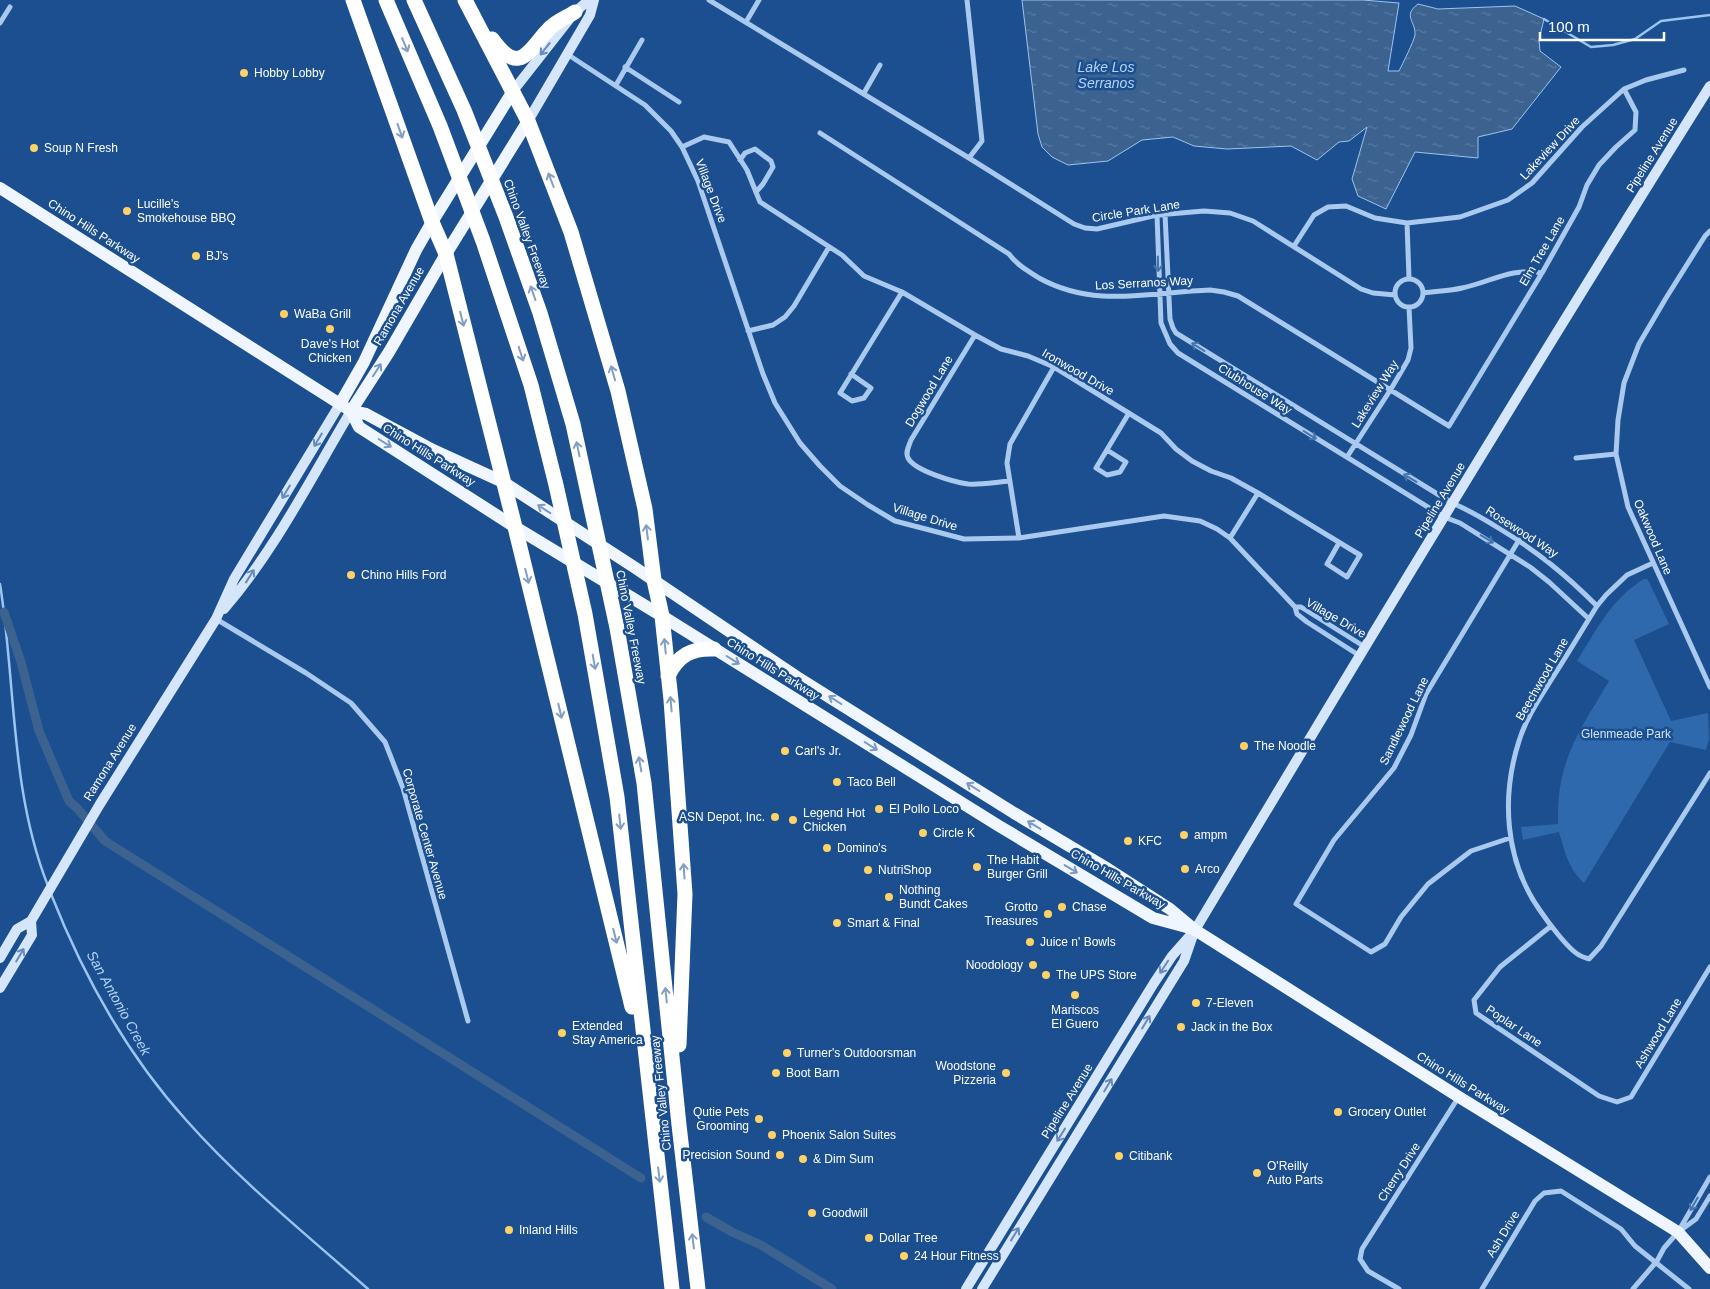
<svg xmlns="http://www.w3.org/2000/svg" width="1710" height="1289" viewBox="0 0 1710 1289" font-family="Arial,sans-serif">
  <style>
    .park { fill: #2e69ad }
    .water { fill: url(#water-ripples); stroke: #9cc4f0 }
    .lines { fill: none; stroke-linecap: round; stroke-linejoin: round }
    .stream { stroke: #9cc4f0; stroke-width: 2.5 }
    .canal { stroke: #3c6290; stroke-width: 9 }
    .street { stroke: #a9c9ee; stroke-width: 5 }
    .secondary { stroke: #d6e6fa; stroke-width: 10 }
    .primary { stroke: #f0f6ff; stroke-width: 12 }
    .highway { stroke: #fff; stroke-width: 15 }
    .oneway { stroke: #829ec1 }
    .oneway2 { stroke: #668bba }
    .oneway3 { stroke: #4674ac }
    .oneway4 { stroke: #7b9ac1 }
    .poi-dot { fill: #ffd166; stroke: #1b4f8f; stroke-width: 2 }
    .labels { text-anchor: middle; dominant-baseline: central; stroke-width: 5; stroke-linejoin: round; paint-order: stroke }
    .poi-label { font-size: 12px; fill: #fff; stroke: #1b4f8f; text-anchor: start }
    .street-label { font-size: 12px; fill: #fff; stroke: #1b4f8f }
    .park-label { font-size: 12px; fill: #cfe3fa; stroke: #1b4f8f }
    .water-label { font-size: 14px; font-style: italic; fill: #b5d3f5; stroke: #1b4f8f }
  </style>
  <defs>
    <pattern id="water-ripples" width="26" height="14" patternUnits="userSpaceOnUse" patternTransform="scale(1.25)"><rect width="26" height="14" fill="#3c6290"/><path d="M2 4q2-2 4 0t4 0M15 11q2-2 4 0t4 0" fill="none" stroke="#597aa1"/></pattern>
  </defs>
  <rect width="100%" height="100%" fill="#1b4f8f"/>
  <path class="park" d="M 1644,579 L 1647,579 L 1649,582 L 1669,624 L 1634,640 L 1671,721 L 1708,713 L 1709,739 L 1706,750 L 1670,742 L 1584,883 C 1568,868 1565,852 1559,832 L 1523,840 L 1521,827 L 1558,824 C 1556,761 1579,732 1609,681 L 1577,661 C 1598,628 1610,600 1644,579 Z"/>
  <path class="water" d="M 1022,0 L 1363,0 L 1399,3 L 1388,71 L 1399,71 C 1402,65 1414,41 1415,35 C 1416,21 1402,16 1418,4 L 1438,9 L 1515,6 L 1544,19 L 1539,40 L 1540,51 L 1561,67 L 1512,129 L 1478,137 L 1478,158 L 1415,152 L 1386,209 L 1358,196 L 1352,179 L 1367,127 L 1349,141 L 1339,142 L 1317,160 L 1291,146 L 1227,149 L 1194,146 L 1173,137 L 1142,140 L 1108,161 L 1068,165 L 1052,157 L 1042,147 L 1038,134 Z"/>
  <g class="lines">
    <path class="stream" d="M 1544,19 L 1591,47 L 1613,45 L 1635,39 L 1661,21 L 1710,15
      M 0,584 C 16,685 10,790 48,886
      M 51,894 C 83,975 128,1056 187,1121 C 241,1182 307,1235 368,1289"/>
    <path class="canal" d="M 4,612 L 21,662 L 39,731 L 69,801 L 77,808 L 105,841 L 641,1178
      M 706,1217 L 732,1232 L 761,1245 L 832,1289"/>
    <path class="street" d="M 709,0 L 969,158 L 1074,224 L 1085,228 L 1097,229 L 1157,215 L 1204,211 L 1230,213 L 1253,221 L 1361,289 L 1373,293 L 1395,295
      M 967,0 L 982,141 L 969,158
      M 746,22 L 759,0
      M 0,23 L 10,7
      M 567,54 L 645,105 L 671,131 L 682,147 L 698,181 L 763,374 L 775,403 L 800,443 L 820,466 L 840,486 L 868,505 L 895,521 L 964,539 L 1019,538 L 1164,516 L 1200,521 L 1217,529 L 1230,538 L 1295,607 L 1297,614 L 1307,622 L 1360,656
      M 625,67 L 679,102
      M 616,85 L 642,40
      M 864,93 L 880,65
      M 820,133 L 1009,254 C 1017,265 1028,271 1039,278 C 1095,309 1150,292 1210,290 L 1224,292 L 1238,296 L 1449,426 L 1542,273 L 1579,207 L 1587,185 L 1599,165 L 1616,147 L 1635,130 L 1636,112 L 1624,89
      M 682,147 L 704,137 L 729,142 L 747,170 L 760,202 L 842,255 L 864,276 L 902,292 L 975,335 L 1001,349 L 1028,356 L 1054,367 L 1161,433 L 1176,449 L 1192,461 L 1211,471 L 1231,478 L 1258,493 L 1360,555 L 1347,577 L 1327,564 L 1339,543
      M 740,160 L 745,153 L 755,149 L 771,161 L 773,167 L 763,184 L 756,192
      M 1165,214 L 1170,319 L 1173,328 L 1176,333 L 1452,503 C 1469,510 1484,519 1500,529 C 1538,552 1566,575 1597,606
      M 1157,215 L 1161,323 L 1170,344 L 1178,353 L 1444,517 L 1460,523 L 1530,567 L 1549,582 L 1589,619
      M 1407,223 L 1409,278
      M 1710,231 L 1705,236 L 1666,298 L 1639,344 L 1624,383 L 1618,420 L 1616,454 L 1628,507 L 1710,687
      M 1294,246 L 1314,215 L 1328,207 L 1346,206 L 1375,218 L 1407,223 L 1460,217 L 1508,200 L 1532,183 L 1582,127 L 1624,89 L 1646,80 L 1684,70
      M1395 293a14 14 0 1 1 28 0a14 14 0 1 1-28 0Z
      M 1423,293 C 1436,291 1450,291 1462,288 C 1491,282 1511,267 1542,273
      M 748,331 L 773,325 L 785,317 L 794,306 L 829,247
      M 975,335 L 911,440 C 909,446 905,452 908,458 C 915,471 954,482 968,484 C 981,485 996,482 1010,481
      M 851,374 L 871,388 L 864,398 L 852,401 L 840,393 L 902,292
      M 1107,450 L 1126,462 L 1120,472 L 1107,475 L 1096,468 L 1129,413
      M 1347,457 L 1391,389 L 1408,360 L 1411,348 L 1409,307
      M 1576,458 L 1616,454
      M 1019,538 L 1007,463 L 1010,444 L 1054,367
      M 1230,538 L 1258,493
      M 1653,563 L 1627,575 L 1606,595 L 1597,606 C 1582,630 1568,654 1553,677 C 1540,698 1526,718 1519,741 C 1501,797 1505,860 1539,909 C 1547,921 1568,949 1579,955 C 1582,957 1586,958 1589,959 L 1601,946 L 1710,773
      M 1295,607 L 1301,607 L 1365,647
      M 216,619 L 306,673 L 351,703 L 385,742 L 403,788 L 468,1021
      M 1510,838 L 1471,851 L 1428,884 L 1401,917 L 1385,944 L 1371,952 L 1296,904 L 1334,840 L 1394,768 L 1411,735 L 1426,694 L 1519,540
      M 1551,926 L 1500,967 L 1474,1000 L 1476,1013 L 1599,1096 L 1617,1102 L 1631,1097 L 1710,967
      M 1681,1230 L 1696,1219 L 1710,1196
      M 1399,1289 L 1368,1271 L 1360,1259 L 1362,1249 L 1458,1098
      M 1482,1289 L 1535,1201 L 1544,1193 L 1561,1191 L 1621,1229 L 1635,1246 L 1689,1289
      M 1633,1289 L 1657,1261 L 1664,1248 L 1678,1232 L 1710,1177"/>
    <path class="secondary" d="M 513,91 L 575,12 L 589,0
      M 528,121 L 590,15 L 594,0
      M 224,609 C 275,550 311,478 351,411
      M 0,958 L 17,929 L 31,921 L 100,804 L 216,619 L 234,579 L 340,404
      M 0,988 L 32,935 L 31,921
      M 966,1289 L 1154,983 L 1172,956 L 1195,930 C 1364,647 1535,365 1710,86
      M 982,1289 L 1184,961 L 1193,935"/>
    <path class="primary" d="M 0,188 L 351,411 L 366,414 L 433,450 L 503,482 L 634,567 L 797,677 L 1014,813 L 1108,869 L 1170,909 L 1195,930 L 1459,1097 L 1678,1232 L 1710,1268
      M 340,404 L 364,362 L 416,250 L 432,222 L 513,91
      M 351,411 L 359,427 L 515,527 L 662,616 L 999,826 L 1153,918 L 1190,928
      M 351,411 L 389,352 L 446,254 L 528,121"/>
    <path class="highway" d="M 353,0 L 432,222 L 446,254 L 515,527 L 632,1007
      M 386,0 L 440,126 L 483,241 L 531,385 L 556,485 L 585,614 L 617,797 L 672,1289
      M 414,0 L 464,110 L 506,217 L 540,313 L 573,424 L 617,628 L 644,783 L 679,1125 L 698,1289
      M 465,0 L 528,121 L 571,232 L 618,391 L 645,509 L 654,580 L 662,616 L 671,700 L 685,894 L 679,1045
      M 492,39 C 521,79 529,48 551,27 C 557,21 567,17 575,12
      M 668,676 C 678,655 692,648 714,649"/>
  </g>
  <defs><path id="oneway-shaft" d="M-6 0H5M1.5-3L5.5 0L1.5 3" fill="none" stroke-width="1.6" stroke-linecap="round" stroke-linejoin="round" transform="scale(1.25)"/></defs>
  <g class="oneway">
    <use href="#oneway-shaft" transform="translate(405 45) rotate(67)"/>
    <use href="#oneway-shaft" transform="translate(400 131) rotate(70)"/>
    <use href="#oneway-shaft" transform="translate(551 180) rotate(-111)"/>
    <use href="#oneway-shaft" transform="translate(533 293) rotate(-109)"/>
    <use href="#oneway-shaft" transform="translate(462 319) rotate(76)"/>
    <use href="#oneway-shaft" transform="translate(521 354) rotate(72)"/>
    <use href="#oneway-shaft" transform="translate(613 373) rotate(-106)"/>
    <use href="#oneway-shaft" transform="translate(578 449) rotate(-102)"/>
    <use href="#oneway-shaft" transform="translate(647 532) rotate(-97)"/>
    <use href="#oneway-shaft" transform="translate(527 576) rotate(76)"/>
    <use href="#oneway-shaft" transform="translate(665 646) rotate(-96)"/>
    <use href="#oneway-shaft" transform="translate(594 662) rotate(80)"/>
    <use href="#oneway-shaft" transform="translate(671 704) rotate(-95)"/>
    <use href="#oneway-shaft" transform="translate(560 711) rotate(77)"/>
    <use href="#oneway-shaft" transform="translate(640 764) rotate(-100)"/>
    <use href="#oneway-shaft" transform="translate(620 822) rotate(84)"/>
    <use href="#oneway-shaft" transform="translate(684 871) rotate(-94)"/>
    <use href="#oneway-shaft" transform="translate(615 936) rotate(76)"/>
    <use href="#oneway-shaft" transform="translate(666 995) rotate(-96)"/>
    <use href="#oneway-shaft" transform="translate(659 1175) rotate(83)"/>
    <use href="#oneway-shaft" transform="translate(693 1241) rotate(-97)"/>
  </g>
  <g class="oneway2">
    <use href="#oneway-shaft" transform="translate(545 49) rotate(128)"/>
    <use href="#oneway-shaft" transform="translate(318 440) rotate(121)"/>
    <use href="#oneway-shaft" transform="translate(286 492) rotate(121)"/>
    <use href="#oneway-shaft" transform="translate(250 576) rotate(-58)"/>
    <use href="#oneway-shaft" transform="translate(20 955) rotate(-59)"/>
    <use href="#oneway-shaft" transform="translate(1164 967) rotate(123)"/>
    <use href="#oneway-shaft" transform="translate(1146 1022) rotate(-59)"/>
    <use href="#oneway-shaft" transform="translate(1108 1085) rotate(-59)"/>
    <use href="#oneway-shaft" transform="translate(1061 1135) rotate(122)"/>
    <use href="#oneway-shaft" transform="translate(1015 1234) rotate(-58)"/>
  </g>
  <g class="oneway3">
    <use href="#oneway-shaft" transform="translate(1158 264) rotate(89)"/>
    <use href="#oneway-shaft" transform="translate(1198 347) rotate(-148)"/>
    <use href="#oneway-shaft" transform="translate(1310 435) rotate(32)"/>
    <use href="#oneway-shaft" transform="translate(1410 478) rotate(-149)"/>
    <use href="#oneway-shaft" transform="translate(1487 539) rotate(31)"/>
    <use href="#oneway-shaft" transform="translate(1694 1204) rotate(120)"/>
  </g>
  <g class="oneway4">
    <use href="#oneway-shaft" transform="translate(377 370) rotate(-57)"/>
    <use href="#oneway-shaft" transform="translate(385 443) rotate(32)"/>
    <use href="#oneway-shaft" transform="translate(544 509) rotate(-147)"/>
    <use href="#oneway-shaft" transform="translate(733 660) rotate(32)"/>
    <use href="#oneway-shaft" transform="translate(835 700) rotate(-148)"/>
    <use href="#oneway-shaft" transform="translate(871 746) rotate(32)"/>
    <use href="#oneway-shaft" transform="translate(973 787) rotate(-148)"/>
    <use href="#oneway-shaft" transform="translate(1034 825) rotate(-149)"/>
    <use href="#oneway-shaft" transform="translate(1071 869) rotate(31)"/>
  </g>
  <g class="poi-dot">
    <circle cx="244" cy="73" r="5"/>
    <circle cx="34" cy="148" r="5"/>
    <circle cx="127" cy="211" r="5"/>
    <circle cx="196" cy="256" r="5"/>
    <circle cx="284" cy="314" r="5"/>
    <circle cx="330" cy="329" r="5"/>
    <circle cx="351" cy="575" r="5"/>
    <circle cx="1244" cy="746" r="5"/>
    <circle cx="785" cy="751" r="5"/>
    <circle cx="837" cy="782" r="5"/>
    <circle cx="879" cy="809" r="5"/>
    <circle cx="775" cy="817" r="5"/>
    <circle cx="793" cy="820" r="5"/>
    <circle cx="923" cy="833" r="5"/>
    <circle cx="1184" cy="835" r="5"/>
    <circle cx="1128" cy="841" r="5"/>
    <circle cx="827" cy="848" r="5"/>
    <circle cx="977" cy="867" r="5"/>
    <circle cx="1185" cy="869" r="5"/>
    <circle cx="868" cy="870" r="5"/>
    <circle cx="889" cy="897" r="5"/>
    <circle cx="1062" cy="907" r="5"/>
    <circle cx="1048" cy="914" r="5"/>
    <circle cx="837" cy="923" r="5"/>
    <circle cx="1030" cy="942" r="5"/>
    <circle cx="1033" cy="965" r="5"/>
    <circle cx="1046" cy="975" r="5"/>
    <circle cx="1075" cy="995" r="5"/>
    <circle cx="1196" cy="1003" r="5"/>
    <circle cx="1181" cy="1027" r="5"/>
    <circle cx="562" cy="1033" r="5"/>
    <circle cx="787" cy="1053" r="5"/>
    <circle cx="776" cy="1073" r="5"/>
    <circle cx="1006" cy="1073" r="5"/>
    <circle cx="1338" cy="1112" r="5"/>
    <circle cx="759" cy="1119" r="5"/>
    <circle cx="772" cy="1135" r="5"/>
    <circle cx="780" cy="1155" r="5"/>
    <circle cx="1119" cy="1156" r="5"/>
    <circle cx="803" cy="1159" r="5"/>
    <circle cx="1257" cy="1173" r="5"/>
    <circle cx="812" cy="1213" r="5"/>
    <circle cx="509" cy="1230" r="5"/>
    <circle cx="869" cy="1238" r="5"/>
    <circle cx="904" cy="1256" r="5"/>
  </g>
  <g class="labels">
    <g class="poi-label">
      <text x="254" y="73">Hobby Lobby</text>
      <text x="44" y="148">Soup N Fresh</text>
      <text x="137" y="204">Lucille's<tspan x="137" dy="14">Smokehouse BBQ</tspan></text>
      <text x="206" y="256">BJ's</text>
      <text x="294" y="314">WaBa Grill</text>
      <text x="330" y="344" text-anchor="middle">Dave's Hot<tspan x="330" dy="14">Chicken</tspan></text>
      <text x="361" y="575">Chino Hills Ford</text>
      <text x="1254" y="746">The Noodle</text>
      <text x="795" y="751">Carl's Jr.</text>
      <text x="847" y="782">Taco Bell</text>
      <text x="889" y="809">El Pollo Loco</text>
      <text x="803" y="813">Legend Hot<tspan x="803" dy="14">Chicken</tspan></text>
      <text x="765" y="817" text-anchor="end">ASN Depot, Inc.</text>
      <text x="933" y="833">Circle K</text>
      <text x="1194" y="835">ampm</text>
      <text x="1138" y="841">KFC</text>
      <text x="837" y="848">Domino's</text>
      <text x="987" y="860">The Habit<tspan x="987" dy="14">Burger Grill</tspan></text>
      <text x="1195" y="869">Arco</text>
      <text x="878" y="870">NutriShop</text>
      <text x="899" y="890">Nothing<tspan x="899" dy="14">Bundt Cakes</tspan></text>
      <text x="1038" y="907" text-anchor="end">Grotto<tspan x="1038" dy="14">Treasures</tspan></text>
      <text x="1072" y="907">Chase</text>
      <text x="847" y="923">Smart &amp; Final</text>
      <text x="1040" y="942">Juice n' Bowls</text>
      <text x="1023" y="965" text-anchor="end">Noodology</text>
      <text x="1056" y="975">The UPS Store</text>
      <text x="1206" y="1003">7-Eleven</text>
      <text x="1075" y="1010" text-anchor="middle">Mariscos<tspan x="1075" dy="14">El Guero</tspan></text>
      <text x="572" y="1026">Extended<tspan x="572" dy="14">Stay America</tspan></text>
      <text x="1191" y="1027">Jack in the Box</text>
      <text x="797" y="1053">Turner's Outdoorsman</text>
      <text x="996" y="1066" text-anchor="end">Woodstone<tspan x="996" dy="14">Pizzeria</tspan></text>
      <text x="786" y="1073">Boot Barn</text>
      <text x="749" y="1112" text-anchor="end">Qutie Pets<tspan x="749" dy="14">Grooming</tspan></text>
      <text x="1348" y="1112">Grocery Outlet</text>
      <text x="782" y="1135">Phoenix Salon Suites</text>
      <text x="770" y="1155" text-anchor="end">Precision Sound</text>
      <text x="1129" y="1156">Citibank</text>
      <text x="813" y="1159">&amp; Dim Sum</text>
      <text x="1267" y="1166">O'Reilly<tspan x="1267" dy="14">Auto Parts</tspan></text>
      <text x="822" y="1213">Goodwill</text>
      <text x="519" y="1230">Inland Hills</text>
      <text x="879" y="1238">Dollar Tree</text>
      <text x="914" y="1256">24 Hour Fitness</text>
    </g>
    <g class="street-label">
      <text transform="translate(1550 148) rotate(-47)">Lakeview Drive</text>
      <text transform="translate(1652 155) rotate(-58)">Pipeline Avenue</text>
      <text transform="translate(711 191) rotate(69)">Village Drive</text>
      <text transform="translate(1136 211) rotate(-9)">Circle Park Lane</text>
      <text transform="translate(94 231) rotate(33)">Chino Hills Parkway</text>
      <text transform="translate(527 234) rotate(70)">Chino Valley Freeway</text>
      <text transform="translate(1542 251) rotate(-60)">Elm Tree Lane</text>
      <text transform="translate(1144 283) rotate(-3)">Los Serranos Way</text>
      <text transform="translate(399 306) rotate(-60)">Ramona Avenue</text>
      <text transform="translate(1078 372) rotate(30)">Ironwood Drive</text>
      <text transform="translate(1255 389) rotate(32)">Clubhouse Way</text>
      <text transform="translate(929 391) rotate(-59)">Dogwood Lane</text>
      <text transform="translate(1375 394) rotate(-58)">Lakeview Way</text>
      <text transform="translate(429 455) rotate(32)">Chino Hills Parkway</text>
      <text transform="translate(1440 500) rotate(-59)">Pipeline Avenue</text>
      <text transform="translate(925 517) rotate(17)">Village Drive</text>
      <text transform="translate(1522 532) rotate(33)">Rosewood Way</text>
      <text transform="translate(1653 537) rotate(67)">Oakwood Lane</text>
      <text transform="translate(1336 618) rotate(30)">Village Drive</text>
      <text transform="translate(631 627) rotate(79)">Chino Valley Freeway</text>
      <text transform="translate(773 669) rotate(32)">Chino Hills Parkway</text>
      <text transform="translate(1542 679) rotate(-60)">Beechwood Lane</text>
      <text transform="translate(1404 721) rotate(-64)">Sandlewood Lane</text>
      <text transform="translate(110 762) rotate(-58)">Ramona Avenue</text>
      <text transform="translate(425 834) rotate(74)">Corporate Center Avenue</text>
      <text transform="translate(1118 879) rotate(30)">Chino Hills Parkway</text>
      <text transform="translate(1514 1026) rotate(34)">Poplar Lane</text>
      <text transform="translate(1658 1033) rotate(-59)">Ashwood Lane</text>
      <text transform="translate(1463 1083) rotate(32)">Chino Hills Parkway</text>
      <text transform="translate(661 1093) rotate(-96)">Chino Valley Freeway</text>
      <text transform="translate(1067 1101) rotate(-58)">Pipeline Avenue</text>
      <text transform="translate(1399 1172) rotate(-57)">Cherry Drive</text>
      <text transform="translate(1503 1234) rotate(-59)">Ash Drive</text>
    </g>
    <g class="park-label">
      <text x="1626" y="734">Glenmeade Park</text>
    </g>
    <g class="water-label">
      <text x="1106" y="67">Lake Los<tspan x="1106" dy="16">Serranos</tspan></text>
      <text transform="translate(119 1003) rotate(61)">San Antonio Creek</text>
    </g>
  </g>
  <path d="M1540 32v8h124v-8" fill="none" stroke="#ffffff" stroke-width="2.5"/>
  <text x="1548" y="32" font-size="15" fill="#ffffff" stroke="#1b4f8f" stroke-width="4" paint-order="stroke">100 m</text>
</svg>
